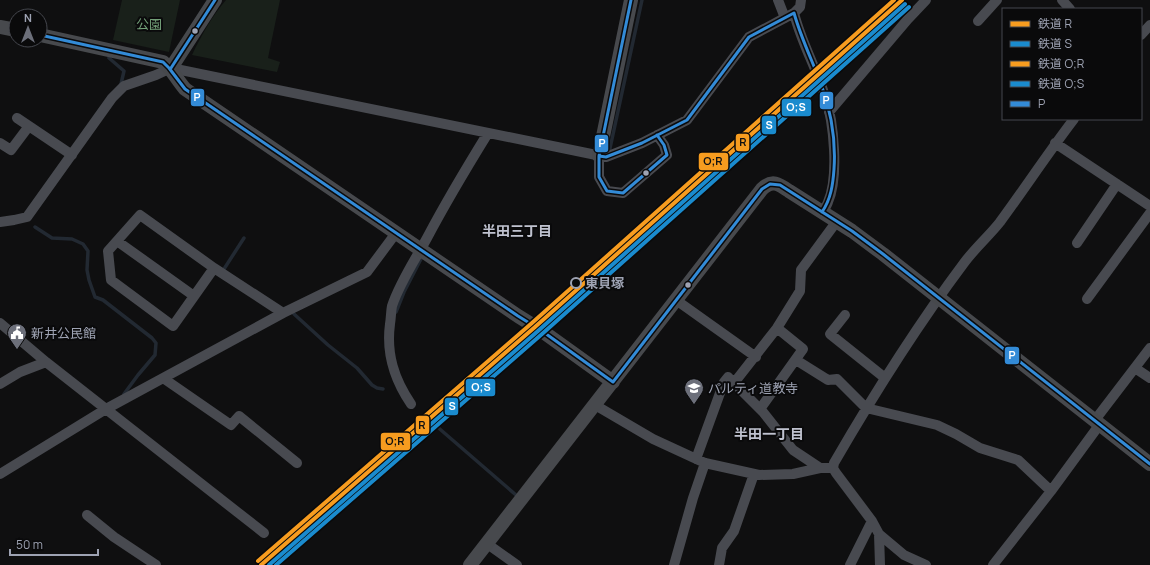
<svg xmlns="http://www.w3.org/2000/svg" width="1150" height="565" viewBox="0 0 1150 565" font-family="Manrope,'Noto Sans JP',sans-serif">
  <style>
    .green { fill: #19201a }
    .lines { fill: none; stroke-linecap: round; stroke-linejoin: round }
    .stream { stroke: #222932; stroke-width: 3.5 }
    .street { stroke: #484a50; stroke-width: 10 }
    .secondary { stroke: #47494d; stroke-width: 14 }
    .bus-1-casing { stroke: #0a0a0b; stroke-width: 6 }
    .bus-1 { stroke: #338bd7; stroke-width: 3 }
    .rail-1-casing { stroke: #0a0a0b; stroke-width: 7 }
    .rail-2-casing { stroke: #0a0a0b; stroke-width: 7 }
    .rail-3-casing { stroke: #0a0a0b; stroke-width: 7 }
    .rail-4-casing { stroke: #0a0a0b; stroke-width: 7 }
    .rail-1 { stroke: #f79c1f; stroke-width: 4 }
    .rail-2 { stroke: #1a8bce; stroke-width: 4 }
    .rail-3 { stroke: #f79c1f; stroke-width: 4 }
    .rail-4 { stroke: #1a8bce; stroke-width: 4 }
    .bus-dot { fill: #9ea3b3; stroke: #0a0a0b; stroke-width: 1.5 }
    .stop-dot { fill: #0a0a0b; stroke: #9ea3b3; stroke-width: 2 }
    .labels { text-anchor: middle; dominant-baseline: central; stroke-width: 4; stroke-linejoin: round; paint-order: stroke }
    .park-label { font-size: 13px; fill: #73a078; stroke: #0a0a0b }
    .stop-label { font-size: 13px; font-weight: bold; fill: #9ea3b3; stroke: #0a0a0b; text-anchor: start }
    .poi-label { font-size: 13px; fill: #9ea3b3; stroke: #0a0a0b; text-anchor: start }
    .neighbourhood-label { font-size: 14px; font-weight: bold; fill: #bfc2cf; stroke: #0a0a0b }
    .line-badge { stroke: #0a0a0b; stroke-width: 1.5 }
    .badge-label { font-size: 11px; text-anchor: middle; font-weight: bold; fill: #fff }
    .pale-badge-label { font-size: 11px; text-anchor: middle; font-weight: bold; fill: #111 }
  </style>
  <rect width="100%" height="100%" fill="#0f0f10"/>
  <path class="green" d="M 122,0 L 180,0 L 169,52 L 113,40 Z
    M 226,0 L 280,0 L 268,58 L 280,62 L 277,72 L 192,55 C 201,36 212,16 226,0 Z"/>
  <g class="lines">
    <path class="stream" d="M 109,58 L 124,71 L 121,84
      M 609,153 L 642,0
      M 35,227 L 52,238 L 72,239 L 83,244 L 88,251 L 87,270 L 89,280 L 95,297 L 103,300 L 152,338 L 156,343 L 155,355 L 138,375 L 124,394
      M 224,269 L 244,238
      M 396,312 L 404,292 L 422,257
      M 294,314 L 328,345 L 357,368 L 372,385 L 377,388 L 383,389
      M 434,424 L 516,495"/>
    <path class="street" d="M 778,0 L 785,18
      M 1062,0 L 1070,9
      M 794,13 C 801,42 816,67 825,96 C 834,122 839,177 828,202 C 827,206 824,209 822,212
      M 978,21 L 997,0
      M 1141,35 L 1150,25
      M 829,112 L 908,19 L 926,0
      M 17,118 L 72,155
      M 0,143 L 11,150 L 29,126
      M 1055,143 L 1150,206
      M 599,156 L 599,177 L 607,191 L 623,193 L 667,155 L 664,145 L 657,135
      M 0,222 L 14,220 L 27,217 L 112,98 L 124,86 L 156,75 L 171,68 L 606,157 L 642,143 L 687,120 L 749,37 L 794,13 L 800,7 L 801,0
      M 117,241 L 194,296
      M 1077,243 L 1117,184
      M 214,268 L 173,326 L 111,280 L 108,251 L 140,215 L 214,268 L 283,313
      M 1087,299 L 1150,213
      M 676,300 L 756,357
      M 845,315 L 830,334 L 885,378
      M 0,323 L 46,362 L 264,533
      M 796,360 L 828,380 L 837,379 L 866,408 L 937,425 L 956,434 L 980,448 L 1018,460 L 1051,491
      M 1135,368 L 1150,378
      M 163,378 L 231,425 L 239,416 L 297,463
      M 734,383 L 777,328 L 800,291 L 801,270 L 837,221
      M 0,384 L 20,372 L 46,362
      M 411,404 C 394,379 386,354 390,324 C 391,318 391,311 392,306 C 400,282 415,260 427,238 C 446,202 467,167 488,133
      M 595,405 L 653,439 L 705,463 L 759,475 L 793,474 L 820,468 L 833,468
      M 760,409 L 803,349 L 777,328
      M 1095,420 L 1150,348
      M 696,459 L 724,382 L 728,377 L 763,412 L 793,450 L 820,468
      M 0,474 L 106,409 L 283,313 L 367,272 L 396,233
      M 87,515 L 114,537 L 156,565
      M 879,534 L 904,555 L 926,565
      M 486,543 L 517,565
      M 674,565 L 693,498 L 705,463
      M 719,565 L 722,548 L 734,531 L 754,474
      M 850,565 L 872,521
      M 880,565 L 879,534 L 872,521 L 836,473 L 833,468 L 834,463 C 874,394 916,327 964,263 C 975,248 989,236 1000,222 C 1025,188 1048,153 1074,119
      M 993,565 L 1051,491 L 1100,424"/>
    <path class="secondary" d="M 0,27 L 16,30
      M 40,35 L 163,62 C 172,69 177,80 185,89 L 518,316 L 542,331 L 613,382
      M 171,68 L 215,0
      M 599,156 L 631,0
      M 470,565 L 762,189 C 772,179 779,184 789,191 L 852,231 L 883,254 L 1150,464"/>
    <g class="bus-1-casing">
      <path id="bus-1" d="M 631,0 L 599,156 L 599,177 L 607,191 L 623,193 L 667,155 L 664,145 L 657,135
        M 40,35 L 163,62 L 169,68 L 185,89 L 518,316 L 542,331 L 613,382 L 762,189 L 770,184 L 780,185 L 852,231 L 883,254 L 1150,464
        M 171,68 L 215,0
        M 599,156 L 606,157 L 642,143 L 687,120 L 749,37 L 794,13 C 801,38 812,60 821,84 C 831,111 836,140 834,169 C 833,184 831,199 822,212"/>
    </g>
    <use href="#bus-1" class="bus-1"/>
    <g class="rail-1-casing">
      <path id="rail-1" d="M 261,565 L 535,327 L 902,0"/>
    </g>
    <g class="rail-2-casing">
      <path id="rail-2" d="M 269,565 L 538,331 L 905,4"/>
    </g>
    <g class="rail-3-casing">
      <path id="rail-3" d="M 258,561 L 532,323 L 894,0"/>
    </g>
    <g class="rail-4-casing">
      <path id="rail-4" d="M 276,565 L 542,334 L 909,7"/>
    </g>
    <use href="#rail-1" class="rail-1"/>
    <use href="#rail-2" class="rail-2"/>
    <use href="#rail-3" class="rail-3"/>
    <use href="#rail-4" class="rail-4"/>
  </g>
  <defs>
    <g id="civic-pin" transform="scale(1)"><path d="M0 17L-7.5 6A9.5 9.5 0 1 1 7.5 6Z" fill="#6c6f7a" stroke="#0a0a0b"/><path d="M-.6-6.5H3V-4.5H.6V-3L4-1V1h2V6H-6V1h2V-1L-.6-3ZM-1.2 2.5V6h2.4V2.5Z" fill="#fff"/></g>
    <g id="school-pin" transform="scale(1)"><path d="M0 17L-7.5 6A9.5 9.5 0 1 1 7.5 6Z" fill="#6c6f7a" stroke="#0a0a0b"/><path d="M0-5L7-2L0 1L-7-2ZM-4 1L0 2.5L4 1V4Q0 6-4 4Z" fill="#fff"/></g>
  </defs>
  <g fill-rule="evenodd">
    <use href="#civic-pin" x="17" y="333"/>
    <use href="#school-pin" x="694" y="388"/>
  </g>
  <g class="bus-dot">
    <circle cx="195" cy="31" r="3.5"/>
    <circle cx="646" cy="173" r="3.5"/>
    <circle cx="688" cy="285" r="3.5"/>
  </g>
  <circle class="stop-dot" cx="576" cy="283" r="5"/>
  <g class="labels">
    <g class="park-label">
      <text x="149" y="24">公園</text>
    </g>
    <g class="stop-label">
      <text x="585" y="283">東貝塚</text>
    </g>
    <g class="poi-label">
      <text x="31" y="333">新井公民館</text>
      <text x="708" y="388">パルティ道教寺</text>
    </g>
    <g class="neighbourhood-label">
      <text x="517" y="230">半田三丁目</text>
      <text x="769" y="433">半田一丁目</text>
    </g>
  </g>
  <g class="line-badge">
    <rect x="190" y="88" width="15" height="19" rx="4" fill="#338bd7"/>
    <rect x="819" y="91" width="15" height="19" rx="4" fill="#338bd7"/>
    <rect x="781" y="98" width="31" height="19" rx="4" fill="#1a8bce"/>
    <rect x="761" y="115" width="16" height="20" rx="4" fill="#1a8bce"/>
    <rect x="735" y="133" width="15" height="19" rx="4" fill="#f79c1f"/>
    <rect x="594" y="134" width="15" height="19" rx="4" fill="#338bd7"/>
    <rect x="698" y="152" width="31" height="19" rx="4" fill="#f79c1f"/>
    <rect x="1004" y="346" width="16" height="19" rx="4" fill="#338bd7"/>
    <rect x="465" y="378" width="31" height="19" rx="4" fill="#1a8bce"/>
    <rect x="444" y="397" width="15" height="19" rx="4" fill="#1a8bce"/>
    <rect x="415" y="415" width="15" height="20" rx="4" fill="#f79c1f"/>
    <rect x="380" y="432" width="31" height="19" rx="4" fill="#f79c1f"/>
  </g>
  <g class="badge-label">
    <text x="197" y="101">P</text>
    <text x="826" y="104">P</text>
    <text x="796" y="111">O;S</text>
    <text x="769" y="129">S</text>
    <text x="602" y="147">P</text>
    <text x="1012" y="359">P</text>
    <text x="481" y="391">O;S</text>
    <text x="452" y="410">S</text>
  </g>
  <g class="pale-badge-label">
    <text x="743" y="146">R</text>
    <text x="713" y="165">O;R</text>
    <text x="422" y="429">R</text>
    <text x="395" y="445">O;R</text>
  </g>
  <rect x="1002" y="8" width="140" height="112" fill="#0a0a0b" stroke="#45474e"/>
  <rect x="1010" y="21" width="20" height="6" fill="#f79c1f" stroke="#45474e"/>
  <text x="1038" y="28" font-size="12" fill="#9ea3b3">鉄道 R</text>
  <rect x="1010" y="41" width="20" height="6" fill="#1a8bce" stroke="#45474e"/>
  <text x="1038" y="48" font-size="12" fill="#9ea3b3">鉄道 S</text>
  <rect x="1010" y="61" width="20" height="6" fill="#f79c1f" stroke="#45474e"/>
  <text x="1038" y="68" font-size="12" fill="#9ea3b3">鉄道 O;R</text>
  <rect x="1010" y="81" width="20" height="6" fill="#1a8bce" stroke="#45474e"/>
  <text x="1038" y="88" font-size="12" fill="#9ea3b3">鉄道 O;S</text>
  <rect x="1010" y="101" width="20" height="6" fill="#338bd7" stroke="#45474e"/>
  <text x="1038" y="108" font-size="12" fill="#9ea3b3">P</text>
  <g transform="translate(28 28)"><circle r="19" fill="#0a0a0b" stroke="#45474e"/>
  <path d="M0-3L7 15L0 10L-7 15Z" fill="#6c6f7a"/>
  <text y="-6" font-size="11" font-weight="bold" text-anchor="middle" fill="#9ea3b3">N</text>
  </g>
  <path d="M10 549v6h88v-6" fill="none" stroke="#9ea3b3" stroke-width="2"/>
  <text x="16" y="549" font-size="12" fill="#9ea3b3" stroke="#0a0a0b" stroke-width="3" paint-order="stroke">50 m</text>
</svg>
